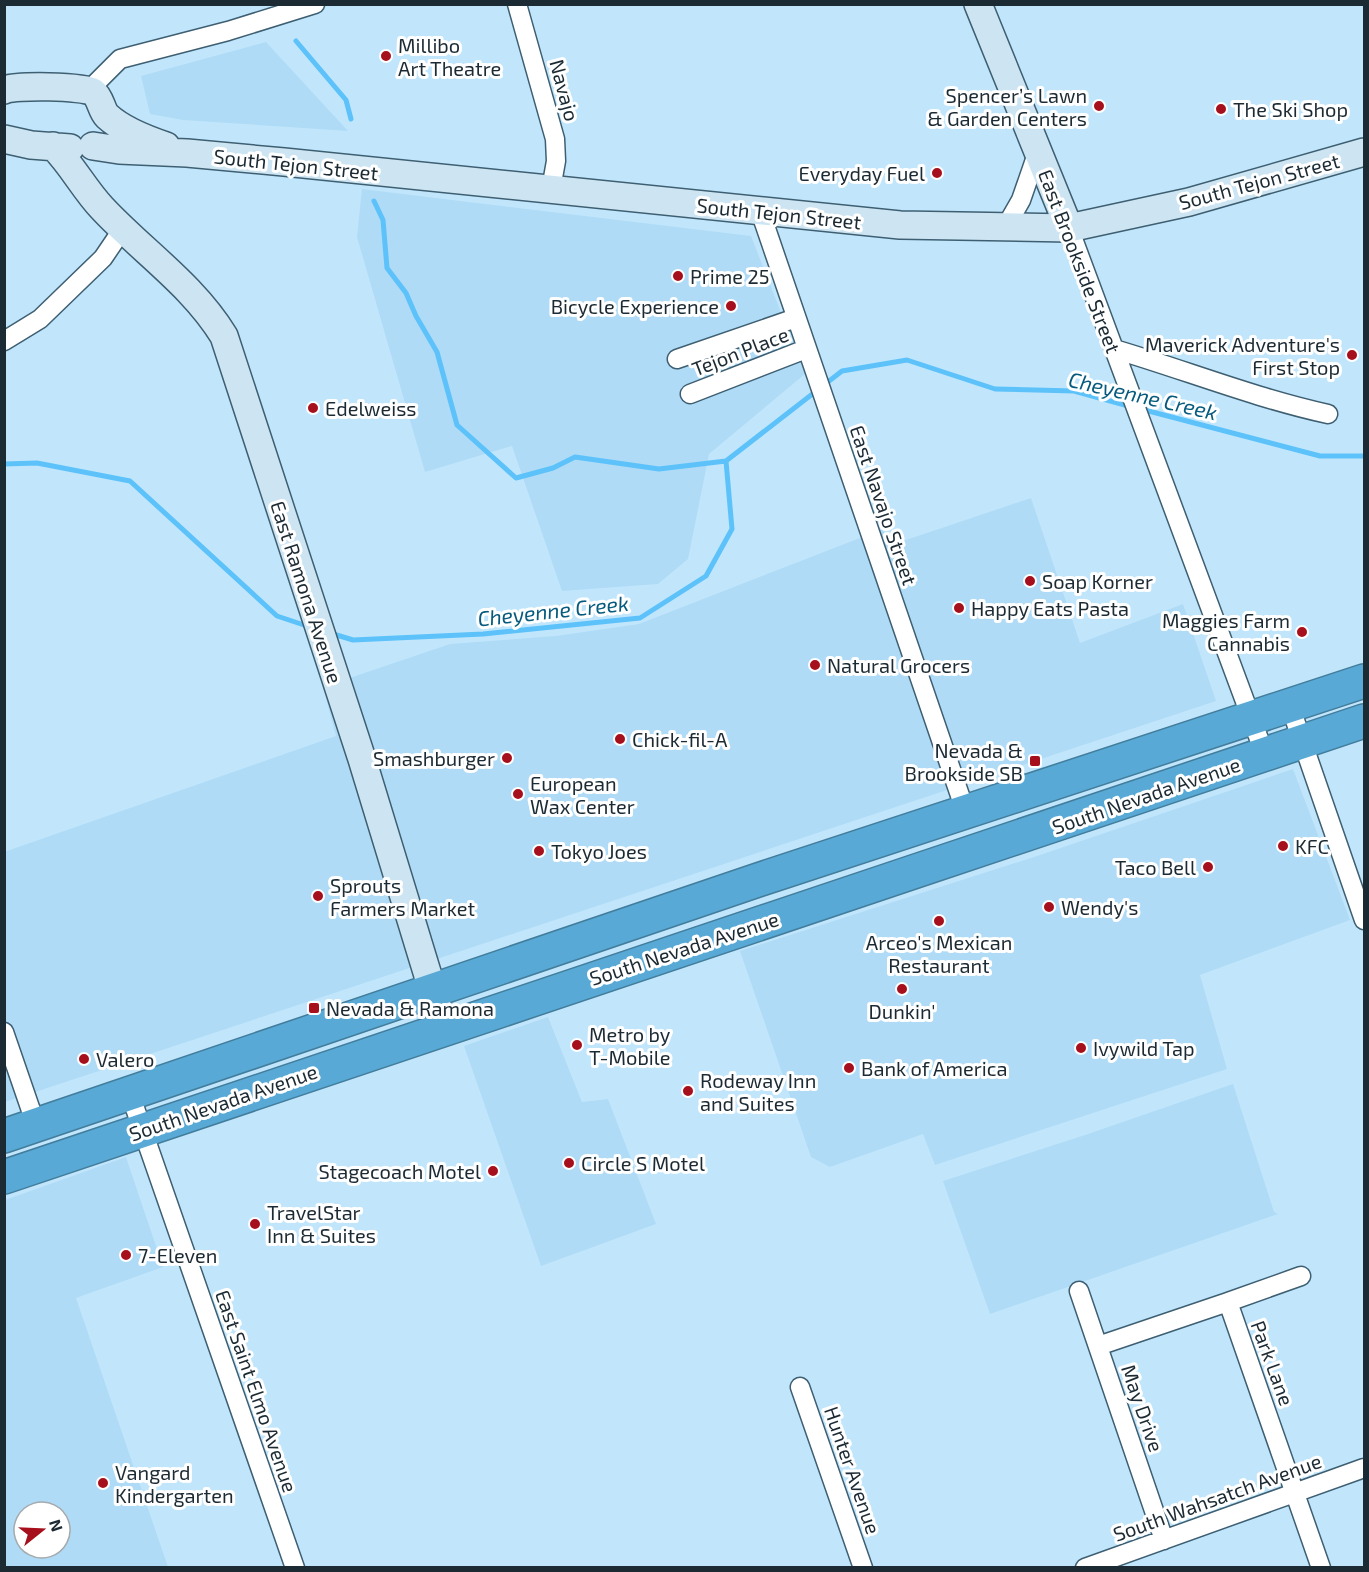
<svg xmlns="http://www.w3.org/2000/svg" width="1369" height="1572" viewBox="0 0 1369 1572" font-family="'Exo 2',sans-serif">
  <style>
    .built { fill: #afdbf6; fill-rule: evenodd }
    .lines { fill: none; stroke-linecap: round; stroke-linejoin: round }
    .stream { stroke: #5dc2f9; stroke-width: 5 }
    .street-casing { stroke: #3e5f72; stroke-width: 21 }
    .secondary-casing { stroke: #3e5f72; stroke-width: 30 }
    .highway-casing { stroke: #437d9c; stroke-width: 36 }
    .street { stroke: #fff; stroke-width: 18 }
    .secondary { stroke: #cde5f2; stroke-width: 27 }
    .highway { stroke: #58a9d5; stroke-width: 33 }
    .poi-dot { fill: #a60f1c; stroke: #fff; stroke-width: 2 }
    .labels { text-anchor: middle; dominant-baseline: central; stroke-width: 6; stroke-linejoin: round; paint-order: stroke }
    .poi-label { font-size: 20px; fill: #1c2a33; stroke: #fff; text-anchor: start }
    .street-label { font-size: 20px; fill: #1c2a33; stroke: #fff }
    .water-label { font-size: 21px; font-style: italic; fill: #065a7e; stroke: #fff }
  </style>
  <rect width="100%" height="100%" fill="#c1e6fc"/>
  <path class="built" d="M 266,42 L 348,131 L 183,120 L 150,114 L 141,76 Z
    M 362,189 L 751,236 L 805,374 L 709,454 L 688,559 L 658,584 L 562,591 L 512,446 L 425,472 L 357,237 Z
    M 1031,498 L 1080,643 L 1183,604 L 1216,701 L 5,1102 L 4,852 L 336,736 L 323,687 L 450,644 L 556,636 L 639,624 L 883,529 L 888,546 Z
    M 1293,769 L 1350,920 L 1200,975 L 1227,1069 L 935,1165 L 923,1134 L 830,1167 L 811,1157 L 740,951 L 1037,856 Z
    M 548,1017 L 582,1102 L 608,1099 L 656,1224 L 541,1266 L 464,1046 Z
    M 1233,1084 L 1274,1212 L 1278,1214 L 990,1314 L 943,1181 L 1085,1135 Z
    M 126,1157 L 163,1267 L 76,1298 L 168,1567 L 5,1567 L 5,1200 ZM 24,1512 L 60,1512 L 60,1548 L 24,1548 Z"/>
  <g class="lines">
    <path class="stream" d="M 296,41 L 346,100 L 351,119
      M 374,201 L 383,220 L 387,268 L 406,293 L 416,316 L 437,352 L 457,425 L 516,478 L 553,468 L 575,457 L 659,469 L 726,461
      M 1141,409 L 1320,456 L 1364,456
      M 4,464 L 37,463 L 130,481 L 277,616 L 310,627
      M 330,633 L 353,640 L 483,634 L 640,618 L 706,576 L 732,529 L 726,461 L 842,371 L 907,360 L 995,389 L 1074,391 L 1132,407"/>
    <g class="street-casing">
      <path id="street" d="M 517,4 L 555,139 L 556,161 L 551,189
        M 88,91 L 120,59 L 228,31 L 315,4
        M 760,211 L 966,813
        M 1005,228 L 1021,200 L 1038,151
        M 1069,228 L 1265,755
        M 4,341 L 40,319 L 103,258 L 122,230
        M 1114,349 C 1185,370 1255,398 1328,414
        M 677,359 L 796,318
        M 690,394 L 806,349
        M 1290,706 L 1364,920
        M 4,1032 L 36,1125
        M 130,1094 L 295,1568
        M 1079,1291 L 1164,1540
        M 1228,1302 L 1301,1276
        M 1098,1346 L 1228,1302 L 1321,1568
        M 800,1387 L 863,1568
        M 1085,1568 L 1364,1468"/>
    </g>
    <g class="secondary-casing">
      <path id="secondary" d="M 978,4 L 1069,228
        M 4,90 C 15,85 83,86 93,92 C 101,98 101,110 107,116 C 121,129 148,140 166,146
        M 4,139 L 31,145 L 70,148
        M 53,146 C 72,165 84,189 102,208 C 142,251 193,285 224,336 L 362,759 L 444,1028
        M 93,146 L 119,150 L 187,153 L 284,162 L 900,225 L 1069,228 L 1189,202 L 1364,152"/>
    </g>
    <g class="highway-casing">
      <path id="highway" d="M 4,1136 L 758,880 L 1364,681
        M 4,1177 C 457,1022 911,874 1364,721"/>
    </g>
    <use href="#street" class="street"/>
    <use href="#secondary" class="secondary"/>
    <use href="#highway" class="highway"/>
  </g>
  <g class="poi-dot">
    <circle cx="386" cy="56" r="6"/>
    <circle cx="1099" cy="106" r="6"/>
    <circle cx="1221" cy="109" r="6"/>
    <circle cx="937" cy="173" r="6"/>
    <circle cx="678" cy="276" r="6"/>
    <circle cx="731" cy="306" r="6"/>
    <circle cx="1352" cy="355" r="6"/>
    <circle cx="313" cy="408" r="6"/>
    <circle cx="1030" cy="581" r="6"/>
    <circle cx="959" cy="608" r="6"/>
    <circle cx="1302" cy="632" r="6"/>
    <circle cx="815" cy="665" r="6"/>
    <circle cx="620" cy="739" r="6"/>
    <circle cx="507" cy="758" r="6"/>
    <rect x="1029" y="755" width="12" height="12" rx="3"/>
    <circle cx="518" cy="794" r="6"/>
    <circle cx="1283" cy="846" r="6"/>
    <circle cx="539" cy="851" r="6"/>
    <circle cx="1208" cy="867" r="6"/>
    <circle cx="318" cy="896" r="6"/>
    <circle cx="1049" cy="907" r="6"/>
    <circle cx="939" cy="921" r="6"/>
    <circle cx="902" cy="989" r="6"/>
    <rect x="308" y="1002" width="12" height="12" rx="3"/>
    <circle cx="577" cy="1045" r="6"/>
    <circle cx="1081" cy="1048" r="6"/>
    <circle cx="84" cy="1059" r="6"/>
    <circle cx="849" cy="1068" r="6"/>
    <circle cx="688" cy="1091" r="6"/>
    <circle cx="569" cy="1163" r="6"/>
    <circle cx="493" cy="1171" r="6"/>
    <circle cx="255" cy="1224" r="6"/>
    <circle cx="126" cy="1255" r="6"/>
    <circle cx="103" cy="1483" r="6"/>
  </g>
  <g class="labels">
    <g class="poi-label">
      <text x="398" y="45">Millibo<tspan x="398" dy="23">Art Theatre</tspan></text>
      <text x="1087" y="95" text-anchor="end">Spencer’s Lawn<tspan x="1087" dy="23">&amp; Garden Centers</tspan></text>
      <text x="1233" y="109">The Ski Shop</text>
      <text x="925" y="173" text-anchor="end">Everyday Fuel</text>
      <text x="690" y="276">Prime 25</text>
      <text x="719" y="306" text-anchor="end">Bicycle Experience</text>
      <text x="1340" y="344" text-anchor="end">Maverick Adventure's<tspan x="1340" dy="23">First Stop</tspan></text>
      <text x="325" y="408">Edelweiss</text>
      <text x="1042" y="581">Soap Korner</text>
      <text x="971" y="608">Happy Eats Pasta</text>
      <text x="1290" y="620" text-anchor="end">Maggies Farm<tspan x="1290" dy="23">Cannabis</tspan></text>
      <text x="827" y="665">Natural Grocers</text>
      <text x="632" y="739">Chick-fil-A</text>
      <text x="1023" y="750" text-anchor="end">Nevada &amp;<tspan x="1023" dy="23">Brookside SB</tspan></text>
      <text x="495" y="758" text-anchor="end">Smashburger</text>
      <text x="530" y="783">European<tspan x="530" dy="23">Wax Center</tspan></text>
      <text x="1295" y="846">KFC</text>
      <text x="551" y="851">Tokyo Joes</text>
      <text x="1196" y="867" text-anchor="end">Taco Bell</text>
      <text x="330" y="885">Sprouts<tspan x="330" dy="23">Farmers Market</tspan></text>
      <text x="1061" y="907">Wendy's</text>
      <text x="939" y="942" text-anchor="middle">Arceo's Mexican<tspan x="939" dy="23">Restaurant</tspan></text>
      <text x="326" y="1008">Nevada &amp; Ramona</text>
      <text x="902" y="1011" text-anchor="middle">Dunkin'</text>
      <text x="589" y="1034">Metro by<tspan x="589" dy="23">T-Mobile</tspan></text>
      <text x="1093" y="1048">Ivywild Tap</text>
      <text x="96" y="1059">Valero</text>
      <text x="861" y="1068">Bank of America</text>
      <text x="700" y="1080">Rodeway Inn<tspan x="700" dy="23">and Suites</tspan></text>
      <text x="581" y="1163">Circle S Motel</text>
      <text x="481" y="1171" text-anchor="end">Stagecoach Motel</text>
      <text x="267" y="1212">TravelStar<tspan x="267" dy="23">Inn &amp; Suites</tspan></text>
      <text x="138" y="1255">7-Eleven</text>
      <text x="115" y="1472">Vangard<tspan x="115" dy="23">Kindergarten</tspan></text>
    </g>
    <g class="street-label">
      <text transform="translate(565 90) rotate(75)">Navajo</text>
      <text transform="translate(296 164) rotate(6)">South Tejon Street</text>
      <text transform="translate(1259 181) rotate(-15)">South Tejon Street</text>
      <text transform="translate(779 213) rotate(6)">South Tejon Street</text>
      <text transform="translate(1080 261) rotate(69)">East Brookside Street</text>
      <text transform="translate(740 351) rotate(-21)">Tejon Place</text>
      <text transform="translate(884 505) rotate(71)">East Navajo Street</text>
      <text transform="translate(307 592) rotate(72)">East Ramona Avenue</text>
      <text transform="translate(1146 795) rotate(-19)">South Nevada Avenue</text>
      <text transform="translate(684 948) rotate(-18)">South Nevada Avenue</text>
      <text transform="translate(223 1102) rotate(-19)">South Nevada Avenue</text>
      <text transform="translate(1273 1363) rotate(70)">Park Lane</text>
      <text transform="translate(257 1391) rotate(71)">East Saint Elmo Avenue</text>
      <text transform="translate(1143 1408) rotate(71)">May Drive</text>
      <text transform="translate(853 1470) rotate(71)">Hunter Avenue</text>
      <text transform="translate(1217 1497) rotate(-20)">South Wahsatch Avenue</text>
    </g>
    <g class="water-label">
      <text transform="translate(1143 395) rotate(13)">Cheyenne Creek</text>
      <text transform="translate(553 610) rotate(-6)">Cheyenne Creek</text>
    </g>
  </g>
  <rect width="1369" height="1572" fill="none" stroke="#1c2a33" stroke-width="12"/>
  <g transform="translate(42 1530) rotate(72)"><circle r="28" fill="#ffffff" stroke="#a4aaad" stroke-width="1.5"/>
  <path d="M0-4.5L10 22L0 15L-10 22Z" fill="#a60f1c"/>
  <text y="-9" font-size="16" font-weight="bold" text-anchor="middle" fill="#1c2a33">N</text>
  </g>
</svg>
